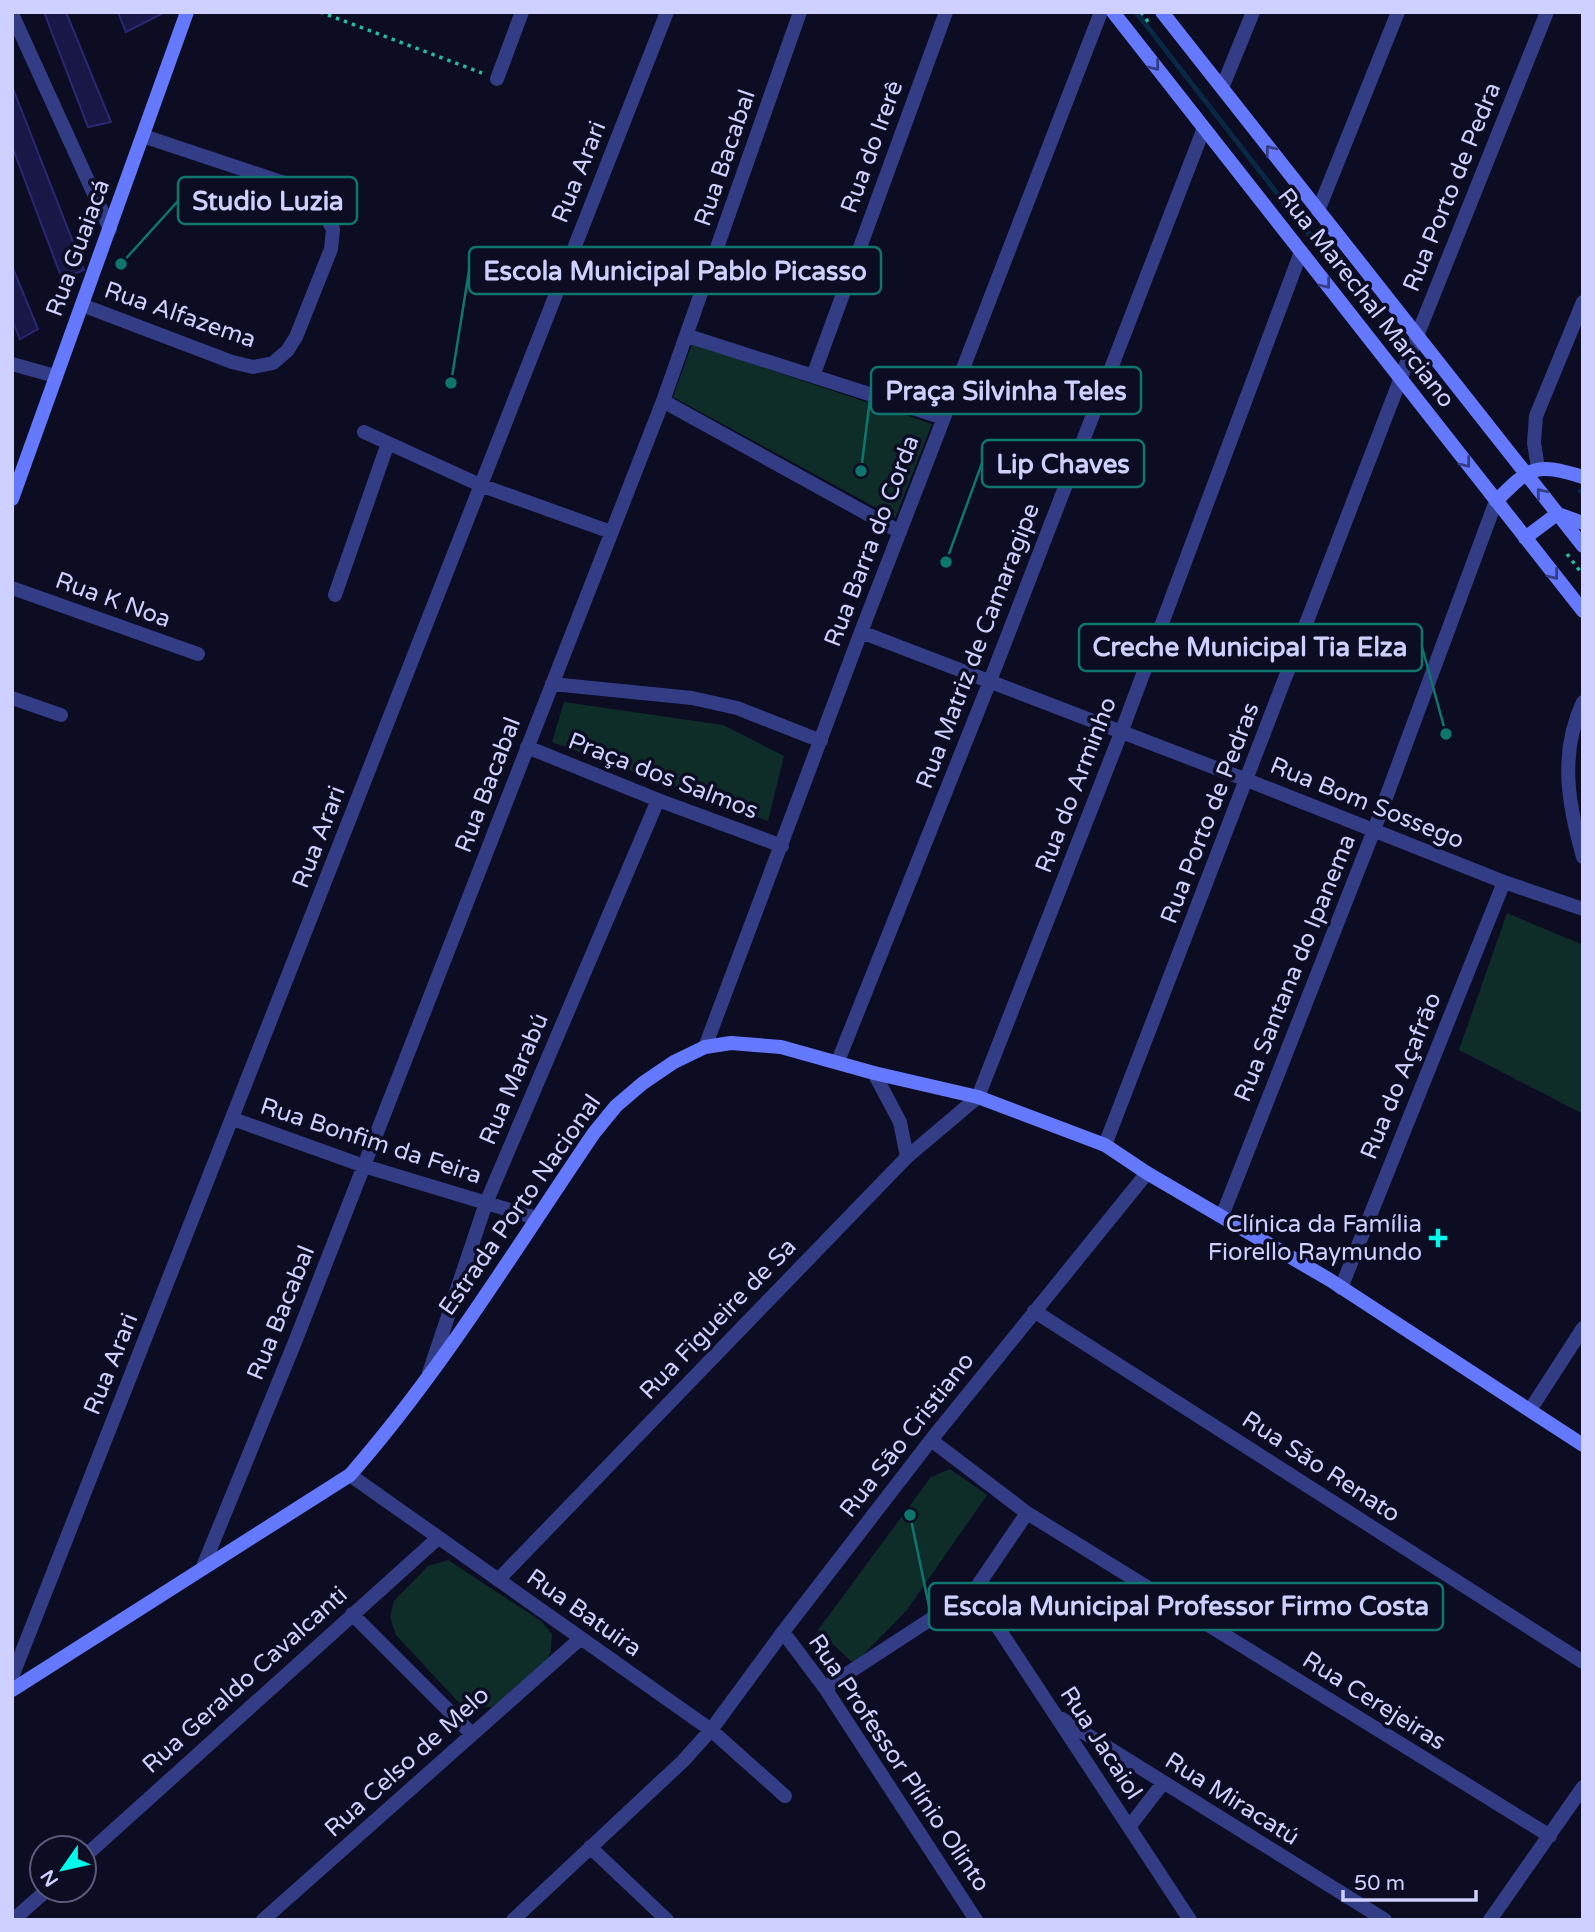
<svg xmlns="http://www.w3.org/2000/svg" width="1595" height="1932" viewBox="0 0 1595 1932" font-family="'Varela Round',sans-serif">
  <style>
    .green { fill: #0f2d28 }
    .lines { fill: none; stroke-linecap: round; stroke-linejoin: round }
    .stream { stroke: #082846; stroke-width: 5 }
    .building { fill: #191745; stroke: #2a2773; stroke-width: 2 }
    .path { stroke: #25bc9c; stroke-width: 3.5; stroke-dasharray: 3.5 5; stroke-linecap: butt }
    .street { stroke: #333d86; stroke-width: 14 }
    .secondary { stroke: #6579ff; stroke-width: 14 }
    .oneway { stroke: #343d86 }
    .poi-dot { fill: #00f9eb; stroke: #0c0c23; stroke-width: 2.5 }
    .labels { text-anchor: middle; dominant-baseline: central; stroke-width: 7; stroke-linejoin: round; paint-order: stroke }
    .street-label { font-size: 24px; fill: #ced0ff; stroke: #0c0c23 }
    .poi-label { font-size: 24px; fill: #ced0ff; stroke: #0c0c23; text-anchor: end }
    .leader { fill: none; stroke: #0f766e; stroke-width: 2.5 }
    .callout-dot { fill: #0f766e; stroke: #0c0c23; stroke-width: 2.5 }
    .callout { fill: #0c0c23; stroke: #0f766e; stroke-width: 2.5 }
    .callout-label { font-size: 26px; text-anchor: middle; font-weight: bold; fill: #ced0ff }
  </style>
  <rect width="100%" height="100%" fill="#0c0c23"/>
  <path class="green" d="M 692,344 L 932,424 L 895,518 L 673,397 Z
    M 564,702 L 723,725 L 784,756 L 768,821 L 552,742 Z
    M 1507,913 L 1583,945 L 1583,1114 L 1459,1050 Z
    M 950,1469 L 987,1495 L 907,1610 L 854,1664 L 818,1630 L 931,1477 Z
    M 448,1560 L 541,1621 L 552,1634 L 551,1650 L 548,1660 L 492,1707 L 463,1707 L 396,1635 L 390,1617 L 394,1601 L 428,1566 Z"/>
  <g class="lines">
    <path class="stream" d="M 1136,12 L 1371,314
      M 1580,491 L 1583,492"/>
  </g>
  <path class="building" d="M 44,12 L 66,12 L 111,122 L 88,127 Z
    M 118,12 L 165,12 L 126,32 Z
    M 12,86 L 84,270 L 62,279 L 12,146 Z
    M 12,266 L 38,329 L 20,339 L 12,319 Z"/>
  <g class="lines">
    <path class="path" d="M 320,12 L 482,73
      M 1141,12 L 1149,23
      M 1567,554 L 1583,575"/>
    <path class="street" d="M 12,14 L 110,229
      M 497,79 L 522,12
      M 1222,88 L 1253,12
      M 1318,211 L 1398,12
      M 82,305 L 232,362 L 253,367 L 273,363 L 287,351 L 296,337 L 331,249 L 333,229 L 324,213 L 309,196 L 290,185 L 143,136
      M 688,336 L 944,418
      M 12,364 L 55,376
      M 813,376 L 946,12
      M 663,401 L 900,532
      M 364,432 L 480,485 L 611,532
      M 1538,468 L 1534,443 L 1536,416 L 1583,302
      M 12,588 L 198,654
      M 335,595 L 388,443
      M 861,632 L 1247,780 L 1504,882 L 1583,909
      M 552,684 L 692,698 L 737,708 L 821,741
      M 12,698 L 61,715
      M 1583,702 C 1559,753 1568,804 1583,857
      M 527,747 L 658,800 L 782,846
      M 705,1047 L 861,632 L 1101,12
      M 838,1061 L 990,681 L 1204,128
      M 874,1073 L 900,1122 L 907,1157
      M 233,1119 L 364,1166 L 536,1218
      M 1105,1145 L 1417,336 L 1547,12
      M 1222,1216 L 1374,830 L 1496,501
      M 1341,1288 L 1504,882
      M 1034,1311 L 1583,1662
      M 429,1373 L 486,1203 L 658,800
      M 1530,1410 L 1583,1328
      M 931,1440 L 1027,1513 L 1550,1836
      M 350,1475 L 711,1730 L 785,1796
      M 202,1569 L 295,1342 L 663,401 L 800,12
      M 498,1580 L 907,1157 L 978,1097 L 1121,733 L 1301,252
      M 974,1591 L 1190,1920
      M 352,1614 L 472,1734
      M 783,1632 L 825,1688 L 976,1920
      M 12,1677 L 667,12
      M 825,1688 L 974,1591 L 1027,1513
      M 1062,1719 L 1385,1920
      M 1129,1827 L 1163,1783
      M 590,1847 L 667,1920
      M 84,1857 L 438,1538
      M 13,1920 L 47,1890
      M 263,1920 L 581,1638
      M 513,1920 L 683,1761 L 711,1730 L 783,1632 L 931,1440 L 1147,1173
      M 1490,1920 L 1583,1787"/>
    <path class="secondary" d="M 1113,12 L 1583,611
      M 1162,12 L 1583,546
      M 12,499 L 187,12
      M 1496,501 C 1530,467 1535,462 1583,477
      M 1558,514 L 1583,523
      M 1525,538 L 1557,514
      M 12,1690 L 350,1475 C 442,1370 515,1249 594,1133 L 616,1106 L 643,1083 L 674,1062 L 705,1047 L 731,1043 L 781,1047 L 874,1073 L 978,1097 L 1105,1145 L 1147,1173 L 1330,1280 L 1583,1445"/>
  </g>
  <defs><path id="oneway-chevron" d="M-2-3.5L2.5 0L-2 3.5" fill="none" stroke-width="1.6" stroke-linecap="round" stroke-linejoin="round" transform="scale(1.75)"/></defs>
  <g class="oneway">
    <use href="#oneway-chevron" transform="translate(1155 66) rotate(52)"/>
    <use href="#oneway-chevron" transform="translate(1270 150) rotate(-128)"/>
    <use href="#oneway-chevron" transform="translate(1326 284) rotate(52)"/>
    <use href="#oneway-chevron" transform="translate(1466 463) rotate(52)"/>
    <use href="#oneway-chevron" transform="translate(1541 493) rotate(-129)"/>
    <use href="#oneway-chevron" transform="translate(1554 575) rotate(52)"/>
  </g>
  <path class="poi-dot" d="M1434.5 1227.5h7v7h7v7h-7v7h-7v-7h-7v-7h7z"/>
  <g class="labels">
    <g class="street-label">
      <text transform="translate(872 147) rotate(-70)">Rua do Irerê</text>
      <text transform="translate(725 158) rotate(-71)">Rua Bacabal</text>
      <text transform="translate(579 172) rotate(-68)">Rua Arari</text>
      <text transform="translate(1452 187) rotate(-68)">Rua Porto de Pedra</text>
      <text transform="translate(78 248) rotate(-70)">Rua Guaiacá</text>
      <text transform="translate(1366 298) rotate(52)">Rua Marechal Marciano</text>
      <text transform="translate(180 315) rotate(19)">Rua Alfazema</text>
      <text transform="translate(872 541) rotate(-69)">Rua Barra do Corda</text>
      <text transform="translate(113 600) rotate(20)">Rua K Noa</text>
      <text transform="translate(978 646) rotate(-69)">Rua Matriz de Camaragipe</text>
      <text transform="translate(663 776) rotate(21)">Praça dos Salmos</text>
      <text transform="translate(488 785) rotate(-69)">Rua Bacabal</text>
      <text transform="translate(1076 785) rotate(-69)">Rua do Arminho</text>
      <text transform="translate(1367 803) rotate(22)">Rua Bom Sossego</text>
      <text transform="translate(1210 813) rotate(-69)">Rua Porto de Pedras</text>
      <text transform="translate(319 837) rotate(-69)">Rua Arari</text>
      <text transform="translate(1295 968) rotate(-68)">Rua Santana do Ipanema</text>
      <text transform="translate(1401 1076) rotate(-68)">Rua do Açafrão</text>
      <text transform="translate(514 1079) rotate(-67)">Rua Marabú</text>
      <text transform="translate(371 1141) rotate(18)">Rua Bonfim da Feira</text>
      <text transform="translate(520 1205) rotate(-55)">Estrada Porto Nacional</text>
      <text transform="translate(281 1313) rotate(-68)">Rua Bacabal</text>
      <text transform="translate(718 1319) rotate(-46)">Rua Figueire de Sa</text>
      <text transform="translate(111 1364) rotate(-68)">Rua Arari</text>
      <text transform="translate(907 1435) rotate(-52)">Rua São Cristiano</text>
      <text transform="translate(1321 1467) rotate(33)">Rua São Renato</text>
      <text transform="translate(584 1613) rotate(35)">Rua Batuira</text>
      <text transform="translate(245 1680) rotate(-42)">Rua Geraldo Cavalcanti</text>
      <text transform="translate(1374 1701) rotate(32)">Rua Cerejeiras</text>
      <text transform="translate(1101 1743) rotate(57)">Rua Jacaiol</text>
      <text transform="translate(407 1762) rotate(-42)">Rua Celso de Melo</text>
      <text transform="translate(899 1763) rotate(56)">Rua Professor Plínio Olinto</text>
      <text transform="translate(1232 1799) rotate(32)">Rua Miracatú</text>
    </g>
    <g class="poi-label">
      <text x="1422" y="1224">Clínica da Família<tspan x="1422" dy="28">Fiorello Raymundo</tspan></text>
    </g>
  </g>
  <path class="leader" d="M121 264L178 201M451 383L469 271M861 471L871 391M946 562L982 463M1446 734L1422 647M910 1515L929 1606"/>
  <g class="callout-dot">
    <circle cx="121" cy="264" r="7"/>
    <circle cx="451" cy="383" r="7"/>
    <circle cx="861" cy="471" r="7"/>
    <circle cx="946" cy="562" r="7"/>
    <circle cx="1446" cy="734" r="7"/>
    <circle cx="910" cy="1515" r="7"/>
  </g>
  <g class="callout">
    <rect x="178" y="177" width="179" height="47" rx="7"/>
    <rect x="469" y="247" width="412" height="47" rx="7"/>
    <rect x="871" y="367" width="270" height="47" rx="7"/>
    <rect x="982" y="440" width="162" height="47" rx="7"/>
    <rect x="1079" y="624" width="343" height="47" rx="7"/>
    <rect x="929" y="1583" width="514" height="47" rx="7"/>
  </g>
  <g class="callout-label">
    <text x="268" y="210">Studio Luzia</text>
    <text x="675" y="280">Escola Municipal Pablo Picasso</text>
    <text x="1006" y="400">Praça Silvinha Teles</text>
    <text x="1063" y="473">Lip Chaves</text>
    <text x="1250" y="656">Creche Municipal Tia Elza</text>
    <text x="1186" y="1615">Escola Municipal Professor Firmo Costa</text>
  </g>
  <rect width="1595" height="1932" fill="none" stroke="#ced0ff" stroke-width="28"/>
  <g transform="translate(63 1869) rotate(236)"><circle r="33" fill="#0c0c23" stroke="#5a5a7b" stroke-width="2"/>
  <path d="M0-5L12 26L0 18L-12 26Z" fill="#00f9eb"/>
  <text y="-10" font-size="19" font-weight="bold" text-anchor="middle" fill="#ced0ff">N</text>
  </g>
  <path d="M1343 1890v10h133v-10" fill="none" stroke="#ced0ff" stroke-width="3.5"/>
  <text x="1354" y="1890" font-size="21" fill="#ced0ff" stroke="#0c0c23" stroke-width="5" paint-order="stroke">50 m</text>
</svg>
